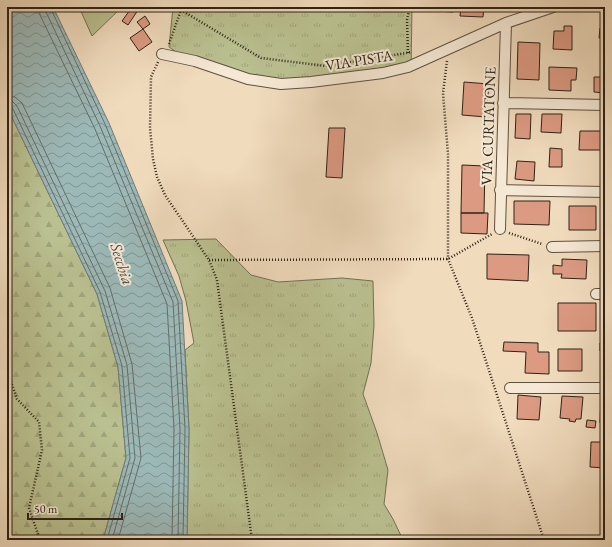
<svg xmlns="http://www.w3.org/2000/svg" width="612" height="547" viewBox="0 0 612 547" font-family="'EB Garamond',serif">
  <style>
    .grass { fill: url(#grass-tufts); stroke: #747253 }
    .forest { fill: url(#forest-firs); stroke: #747253 }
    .pitch { fill: #bac090; stroke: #747253 }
    .water { fill: url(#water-waves); stroke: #707d77 }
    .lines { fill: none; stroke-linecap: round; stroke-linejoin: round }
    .shore { stroke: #656e67; stroke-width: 1 }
    .building { fill: #dc9a82; stroke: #2e2316 }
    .street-casing { stroke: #5e5140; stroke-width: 12 }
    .path { stroke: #2e2316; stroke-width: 2.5; stroke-dasharray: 1 2; stroke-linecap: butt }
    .street { stroke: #f5e8d4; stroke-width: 10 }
    .labels { text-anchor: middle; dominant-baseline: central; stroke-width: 4; stroke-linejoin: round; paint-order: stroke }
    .street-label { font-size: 15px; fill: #2e2316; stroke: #f5e8d4 }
    .water-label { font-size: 16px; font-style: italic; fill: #4f5047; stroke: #f5e8d4 }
  </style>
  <defs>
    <pattern id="grass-tufts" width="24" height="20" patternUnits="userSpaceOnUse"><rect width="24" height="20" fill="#bac090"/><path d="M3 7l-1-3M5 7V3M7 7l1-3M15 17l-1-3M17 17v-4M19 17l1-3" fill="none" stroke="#a0a57b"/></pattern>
    <pattern id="forest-firs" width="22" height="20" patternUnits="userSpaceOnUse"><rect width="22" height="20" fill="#bac090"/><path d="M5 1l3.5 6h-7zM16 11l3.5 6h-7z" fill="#a0a57b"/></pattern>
    <pattern id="water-waves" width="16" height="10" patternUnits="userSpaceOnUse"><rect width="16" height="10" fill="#9cb9b8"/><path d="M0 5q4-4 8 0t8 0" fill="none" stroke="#809695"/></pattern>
  </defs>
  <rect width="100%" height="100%" fill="#f0dbbd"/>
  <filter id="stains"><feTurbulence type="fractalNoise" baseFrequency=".005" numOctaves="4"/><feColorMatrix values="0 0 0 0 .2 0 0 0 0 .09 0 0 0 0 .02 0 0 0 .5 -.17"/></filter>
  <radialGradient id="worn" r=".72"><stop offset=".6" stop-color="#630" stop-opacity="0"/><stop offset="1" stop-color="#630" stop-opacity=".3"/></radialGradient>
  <path class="grass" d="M 173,7 L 412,7 L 411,71 L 270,84 L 186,59 L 169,47 Z
    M 216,239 L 251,275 L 278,282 L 342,278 L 373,281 L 374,326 L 371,363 L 363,394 L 377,433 L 388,470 L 384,504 L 393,519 L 403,540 L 187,540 L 189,429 L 185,350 L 194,343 L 186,301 L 179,276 L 163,240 Z"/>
  <path class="forest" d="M 7,107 L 97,294 L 118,367 L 126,458 L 103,540 L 7,540 Z"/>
  <path class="pitch" d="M 79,7 L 122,7 L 92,36 Z"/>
  <path class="water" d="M 7,7 L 53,7 L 109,123 L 182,301 L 189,429 L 187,540 L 103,540 L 126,458 L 118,367 L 97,294 L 7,107 Z"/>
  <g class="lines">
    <path class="shore" d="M 39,7 L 40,15 L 95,129 L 167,304 L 174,429 L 172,540
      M 45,7 L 46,12 L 100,126 L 173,302 L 180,429 L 178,540
      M 50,7 L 105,124 L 178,301 L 185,429 L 183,540
      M 7,95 L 15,97 L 22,103 L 110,288 L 132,364 L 141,458 L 118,540
      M 7,101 L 13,102 L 17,106 L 105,291 L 127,365 L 135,458 L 112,540
      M 7,106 L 10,107 L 13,109 L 100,292 L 122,366 L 130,458 L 107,540"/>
  </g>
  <path class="building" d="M 132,7 L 140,7 L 128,25 L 122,21 Z
    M 437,7 L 453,7 L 453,12 L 436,11 Z
    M 461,7 L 484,7 L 483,17 L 460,16 Z
    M 145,16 L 150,24 L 143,29 L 137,22 Z
    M 564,26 L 572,26 L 572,50 L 553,49 L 554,31 L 564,31 Z
    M 600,28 L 605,28 L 605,52 L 603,52 L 603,38 L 599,38 Z
    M 143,29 L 152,42 L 139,51 L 130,38 Z
    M 518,42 L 540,43 L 539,80 L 517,79 Z
    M 549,67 L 577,68 L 576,80 L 571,80 L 571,91 L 549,90 Z
    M 594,77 L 605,77 L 605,93 L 594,92 Z
    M 464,82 L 489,84 L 486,117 L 462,115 Z
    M 516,114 L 531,114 L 530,139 L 515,138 Z
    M 542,114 L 562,114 L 561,133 L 541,132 Z
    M 603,122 L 605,122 L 605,150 L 579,150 L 580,131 L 602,131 Z
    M 329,128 L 345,128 L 342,178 L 326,177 Z
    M 550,148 L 562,149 L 562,167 L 549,167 Z
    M 517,161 L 535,162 L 534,181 L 515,179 Z
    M 462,165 L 485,166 L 484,213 L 461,213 Z
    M 514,201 L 550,201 L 549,225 L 514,224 Z
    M 569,206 L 596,206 L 596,230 L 569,230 Z
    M 461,213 L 488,213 L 487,234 L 461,233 Z
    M 601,252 L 605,252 L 605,273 L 601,273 Z
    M 487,254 L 529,255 L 528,281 L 487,279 Z
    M 562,259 L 587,260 L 586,279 L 561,278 L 562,274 L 553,274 L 553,265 L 562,266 Z
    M 558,303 L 596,303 L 596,331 L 558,331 Z
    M 504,342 L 538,343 L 538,352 L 549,352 L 549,374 L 525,373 L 526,352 L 503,351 Z
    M 600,343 L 605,343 L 605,351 L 600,351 Z
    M 558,349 L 582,349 L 582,371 L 558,371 Z
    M 518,395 L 541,397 L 539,420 L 517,419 Z
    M 601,395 L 605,395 L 605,424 L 600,423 Z
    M 562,396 L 583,397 L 581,419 L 576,419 L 575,422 L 569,421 L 570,419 L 560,418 Z
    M 587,420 L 596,421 L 595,428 L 586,427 Z
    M 591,442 L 605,442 L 605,468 L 590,467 Z"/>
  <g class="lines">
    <g class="street-casing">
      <path id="street" d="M 162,54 L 195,61 L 248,79 L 281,84 L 311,82 L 383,73 L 408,67 L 506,23 L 553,7
        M 503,103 L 605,105
        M 500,190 L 605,192
        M 500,229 L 506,23
        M 552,247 L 605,246
        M 596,294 L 605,294
        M 510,388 L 605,388"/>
    </g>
    <path class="path" d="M 181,10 L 261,58 L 326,66 L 412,52
      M 169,44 L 181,10 L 181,7
      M 408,53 L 407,20 L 410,7
      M 447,61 L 443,93 L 448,154 L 448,259 L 472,318 L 544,540
      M 158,62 L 151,77 L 150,128 L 153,159 L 157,177 L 165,195 L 209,260 L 217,280 L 252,540
      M 509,233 L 542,244
      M 209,260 L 448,259 L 492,234
      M 7,370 L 17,399 L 39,422 L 42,450 L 29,508 L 40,540"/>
    <use href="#street" class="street"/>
  </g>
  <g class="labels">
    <g class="street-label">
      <text transform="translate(359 60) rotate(-9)">VIA PISTA</text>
      <text transform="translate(488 126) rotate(-88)">VIA CURTATONE</text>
    </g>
    <g class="water-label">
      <text transform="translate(122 264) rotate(72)">Secchia</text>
    </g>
  </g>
  <rect width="612" height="547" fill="none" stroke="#f0dbbd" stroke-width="24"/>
  <rect x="8" y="8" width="596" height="531" fill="none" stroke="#2e2316" stroke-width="2"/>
  <rect x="12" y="12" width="588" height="523" fill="none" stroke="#2e2316"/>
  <path d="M28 513v6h94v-6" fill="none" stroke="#2e2316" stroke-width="2"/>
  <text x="34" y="513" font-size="12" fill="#2e2316" stroke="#f5e8d4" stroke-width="3" paint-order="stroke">50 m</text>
  <rect width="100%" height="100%" filter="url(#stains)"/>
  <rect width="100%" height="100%" fill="url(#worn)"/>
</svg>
